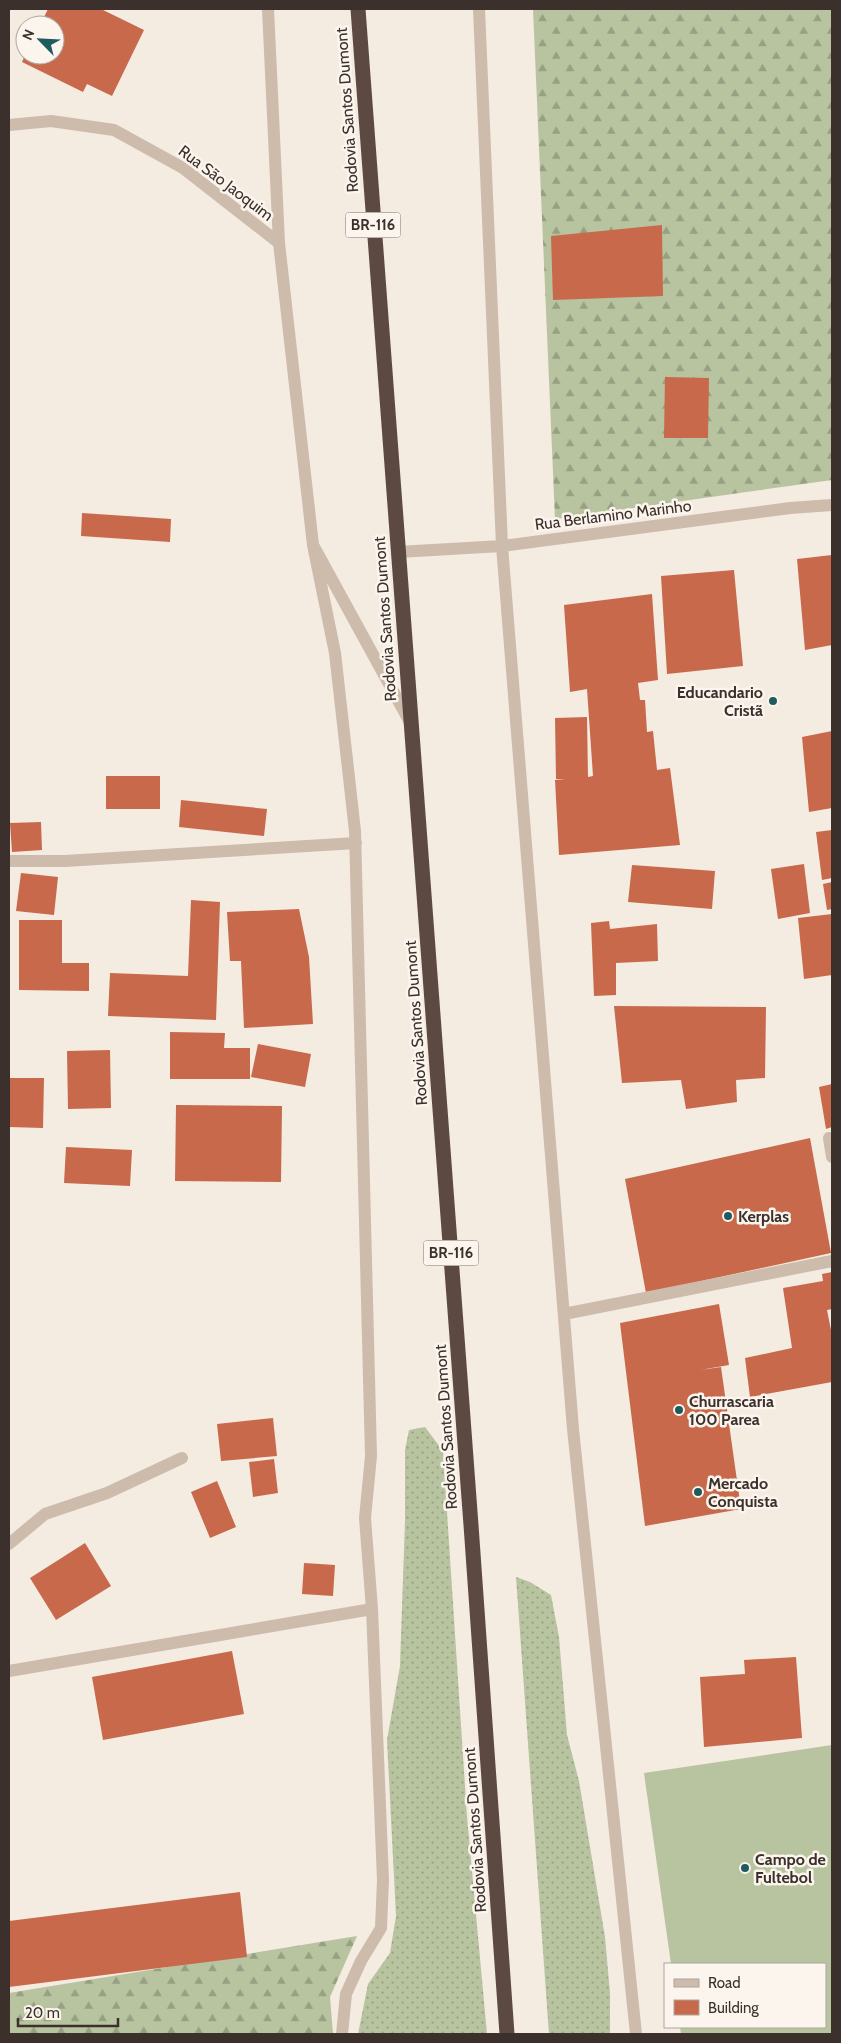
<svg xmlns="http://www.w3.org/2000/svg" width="841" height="2043" viewBox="0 0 841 2043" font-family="Cabin,sans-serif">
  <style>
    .grass { fill: url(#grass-dots) }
    .forest { fill: url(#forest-firs) }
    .garden { fill: #b8c4a0 }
    .building { fill: #c8694b }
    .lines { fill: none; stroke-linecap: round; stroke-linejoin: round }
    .street { stroke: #cdbbac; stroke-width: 12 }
    .highway { stroke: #5c4a42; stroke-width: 15 }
    .poi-dot { fill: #1f5a5e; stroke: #fbf5ee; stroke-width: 2 }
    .labels { text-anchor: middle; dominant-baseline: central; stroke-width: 5; stroke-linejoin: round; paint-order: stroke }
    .shield { fill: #fbf5ee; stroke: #756b66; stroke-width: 1 }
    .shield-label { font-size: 15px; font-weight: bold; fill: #3b302b }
    .street-label { font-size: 16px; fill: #3b302b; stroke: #fbf5ee }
    .poi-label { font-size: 16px; font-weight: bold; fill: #3b302b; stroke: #fbf5ee; text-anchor: start }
  </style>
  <defs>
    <pattern id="grass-dots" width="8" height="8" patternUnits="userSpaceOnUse" patternTransform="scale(1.25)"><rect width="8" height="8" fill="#b8c4a0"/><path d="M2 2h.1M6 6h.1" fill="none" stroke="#97a083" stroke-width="1.8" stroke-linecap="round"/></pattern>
    <pattern id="forest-firs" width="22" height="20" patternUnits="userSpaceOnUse" patternTransform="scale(1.25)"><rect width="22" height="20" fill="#b8c4a0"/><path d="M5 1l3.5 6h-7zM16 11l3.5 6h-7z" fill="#97a083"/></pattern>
  </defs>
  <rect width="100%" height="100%" fill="#f4ebe1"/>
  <path class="grass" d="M 425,1427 L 443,1451 L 467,1817 L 487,2034 L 358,2034 L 368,1984 L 390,1953 L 396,1916 L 387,1740 L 400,1666 L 405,1521 L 405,1450 L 409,1430 Z
    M 516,1577 L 530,1582 L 551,1595 L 559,1637 L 567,1735 L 579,1781 L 605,1937 L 610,1993 L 610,2034 L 549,2034 Z"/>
  <path class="forest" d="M 533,9 L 832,9 L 832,480 L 555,519 Z
    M 357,1936 L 330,1997 L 333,2034 L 9,2034 L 9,1993 Z"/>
  <path class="garden" d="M 832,1745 L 832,2034 L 681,2034 L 680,2027 L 825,2027 L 825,1964 L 671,1964 L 644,1773 Z"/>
  <path class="building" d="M 48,9 L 101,9 L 144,30 L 112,96 L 87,84 L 83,92 L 22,62 L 25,55 L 55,55 L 55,25 L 40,25 Z
    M 662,225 L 663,296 L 553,300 L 551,236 Z
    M 665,377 L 709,378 L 708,438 L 664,438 Z
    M 82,513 L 171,519 L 170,542 L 81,536 Z
    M 832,555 L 832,645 L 805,650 L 797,559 Z
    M 734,570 L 743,666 L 667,674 L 661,576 Z
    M 652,594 L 658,680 L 638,683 L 640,700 L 645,700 L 647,732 L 653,731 L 657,770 L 670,768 L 680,845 L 559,855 L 555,780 L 565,779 L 556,779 L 555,718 L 587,717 L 588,777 L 593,776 L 587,689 L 570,692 L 564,605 Z
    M 832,731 L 832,808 L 809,812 L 802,737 Z
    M 106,776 L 160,776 L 160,809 L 106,809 Z
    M 181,800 L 267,809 L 264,836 L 179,827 Z
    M 41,822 L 42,850 L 12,852 L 10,823 Z
    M 832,830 L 832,878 L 822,880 L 816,832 Z
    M 804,864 L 810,913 L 778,919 L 771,869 Z
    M 632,865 L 715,871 L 712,909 L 628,902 Z
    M 21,873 L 58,877 L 54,915 L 16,911 Z
    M 832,882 L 832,909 L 827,910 L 823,884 Z
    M 191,900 L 220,902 L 216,1020 L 108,1016 L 110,973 L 188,976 Z
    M 299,909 L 309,957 L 313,1024 L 244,1028 L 241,961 L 230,961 L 227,912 Z
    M 832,914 L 832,975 L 804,979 L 798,918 Z
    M 19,920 L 62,920 L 62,963 L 89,963 L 89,991 L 19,990 Z
    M 609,921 L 610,929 L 657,924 L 658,961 L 616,963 L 616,995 L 594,996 L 591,923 Z
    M 614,1006 L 766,1007 L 765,1078 L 736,1080 L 737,1102 L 686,1109 L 681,1080 L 622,1083 Z
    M 170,1032 L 225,1033 L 224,1048 L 250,1048 L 250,1079 L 170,1079 Z
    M 258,1044 L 311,1054 L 305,1087 L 251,1077 Z
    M 110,1050 L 111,1108 L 68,1109 L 67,1051 Z
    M 9,1078 L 44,1078 L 43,1128 L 9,1127 Z
    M 832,1084 L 832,1127 L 826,1129 L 819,1087 Z
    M 176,1105 L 282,1106 L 281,1182 L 175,1181 Z
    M 810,1138 L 831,1253 L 646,1293 L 625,1179 Z
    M 66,1147 L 132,1150 L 130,1186 L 64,1183 Z
    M 832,1272 L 832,1309 L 827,1310 L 832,1335 L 832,1382 L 750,1397 L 745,1358 L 792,1348 L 783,1288 L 823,1281 L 822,1274 Z
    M 719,1304 L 729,1365 L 700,1370 L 721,1367 L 741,1509 L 645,1526 L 620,1323 Z
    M 273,1418 L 277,1456 L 221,1461 L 217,1424 Z
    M 274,1459 L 278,1493 L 253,1497 L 249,1462 Z
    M 217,1481 L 236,1527 L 210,1538 L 191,1492 Z
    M 85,1543 L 111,1586 L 56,1620 L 30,1578 Z
    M 304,1563 L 335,1565 L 333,1596 L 302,1594 Z
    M 232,1651 L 244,1714 L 103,1740 L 92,1677 Z
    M 796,1657 L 802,1738 L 704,1747 L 700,1677 L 745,1674 L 744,1660 Z
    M 240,1892 L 247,1957 L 9,1987 L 9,1921 Z"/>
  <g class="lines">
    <path class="street" d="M 268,9 L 279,243 L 313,545 L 411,724
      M 479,9 L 502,546 L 573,1429 L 636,2034
      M 9,125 L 51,121 L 114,130 L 183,168 L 279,243
      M 313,545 L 335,653 L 355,831 L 371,1456 L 365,1518 L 372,1609 L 383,1880 L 381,1928 L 361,1961 L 346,1994 L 342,2034
      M 398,552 L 502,546 L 790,508 L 832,505
      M 9,861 L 65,861 L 356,843
      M 829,1138 L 832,1157
      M 564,1314 L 832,1261
      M 9,1544 L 45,1514 L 107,1493 L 182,1458
      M 9,1671 L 372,1609"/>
    <path class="highway" d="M 358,9 L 471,1525 L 507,2034"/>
  </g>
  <g class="poi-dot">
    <circle cx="773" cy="701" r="5"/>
    <circle cx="728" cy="1216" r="5"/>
    <circle cx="679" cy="1410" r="5"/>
    <circle cx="698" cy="1492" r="5"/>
    <circle cx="745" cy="1868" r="5"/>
  </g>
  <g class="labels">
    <g class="shield">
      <rect x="345.5" y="212.5" width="55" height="25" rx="4"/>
      <rect x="423.5" y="1240.5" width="55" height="25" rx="4"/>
    </g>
    <g class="shield-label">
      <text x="373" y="225">BR-116</text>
      <text x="451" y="1253">BR-116</text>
    </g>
    <g class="street-label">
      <text transform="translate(347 110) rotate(-94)">Rodovia Santos Dumont</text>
      <text transform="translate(226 183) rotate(37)">Rua São Jaoquim</text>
      <text transform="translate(613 515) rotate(-7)">Rua Berlamino Marinho</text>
      <text transform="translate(385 619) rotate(-94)">Rodovia Santos Dumont</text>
      <text transform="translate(416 1023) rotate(-94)">Rodovia Santos Dumont</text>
      <text transform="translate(446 1427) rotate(-94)">Rodovia Santos Dumont</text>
      <text transform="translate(475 1830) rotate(-94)">Rodovia Santos Dumont</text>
    </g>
    <g class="poi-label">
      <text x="763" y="692" text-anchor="end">Educandario<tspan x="763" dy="18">Cristã</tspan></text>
      <text x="738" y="1216">Kerplas</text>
      <text x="689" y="1401">Churrascaria<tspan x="689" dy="18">100 Parea</tspan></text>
      <text x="708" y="1483">Mercado<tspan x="708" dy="18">Conquista</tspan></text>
      <text x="755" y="1859">Campo de<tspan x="755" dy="18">Fultebol</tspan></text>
    </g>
  </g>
  <rect width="841" height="2043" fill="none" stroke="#3b302b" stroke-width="20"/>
  <rect x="664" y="1963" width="162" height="65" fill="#fbf5ee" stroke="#aea6a0"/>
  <rect x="674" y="1979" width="25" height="8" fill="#cdbbac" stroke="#aea6a0"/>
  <text x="708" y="1988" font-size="15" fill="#3b302b">Road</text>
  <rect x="674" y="2000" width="25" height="15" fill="#c8694b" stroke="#aea6a0"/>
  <text x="708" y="2013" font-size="15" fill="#3b302b">Building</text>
  <g transform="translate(40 40) rotate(294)"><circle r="24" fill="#fbf5ee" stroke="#aea6a0"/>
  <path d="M0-4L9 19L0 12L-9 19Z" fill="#1f5a5e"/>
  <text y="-8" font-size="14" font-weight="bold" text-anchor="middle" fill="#3b302b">N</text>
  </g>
  <path d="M18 2018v8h100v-8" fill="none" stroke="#3b302b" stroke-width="2.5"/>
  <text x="25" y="2018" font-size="15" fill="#3b302b" stroke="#fbf5ee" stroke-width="4" paint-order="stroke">20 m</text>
</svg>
